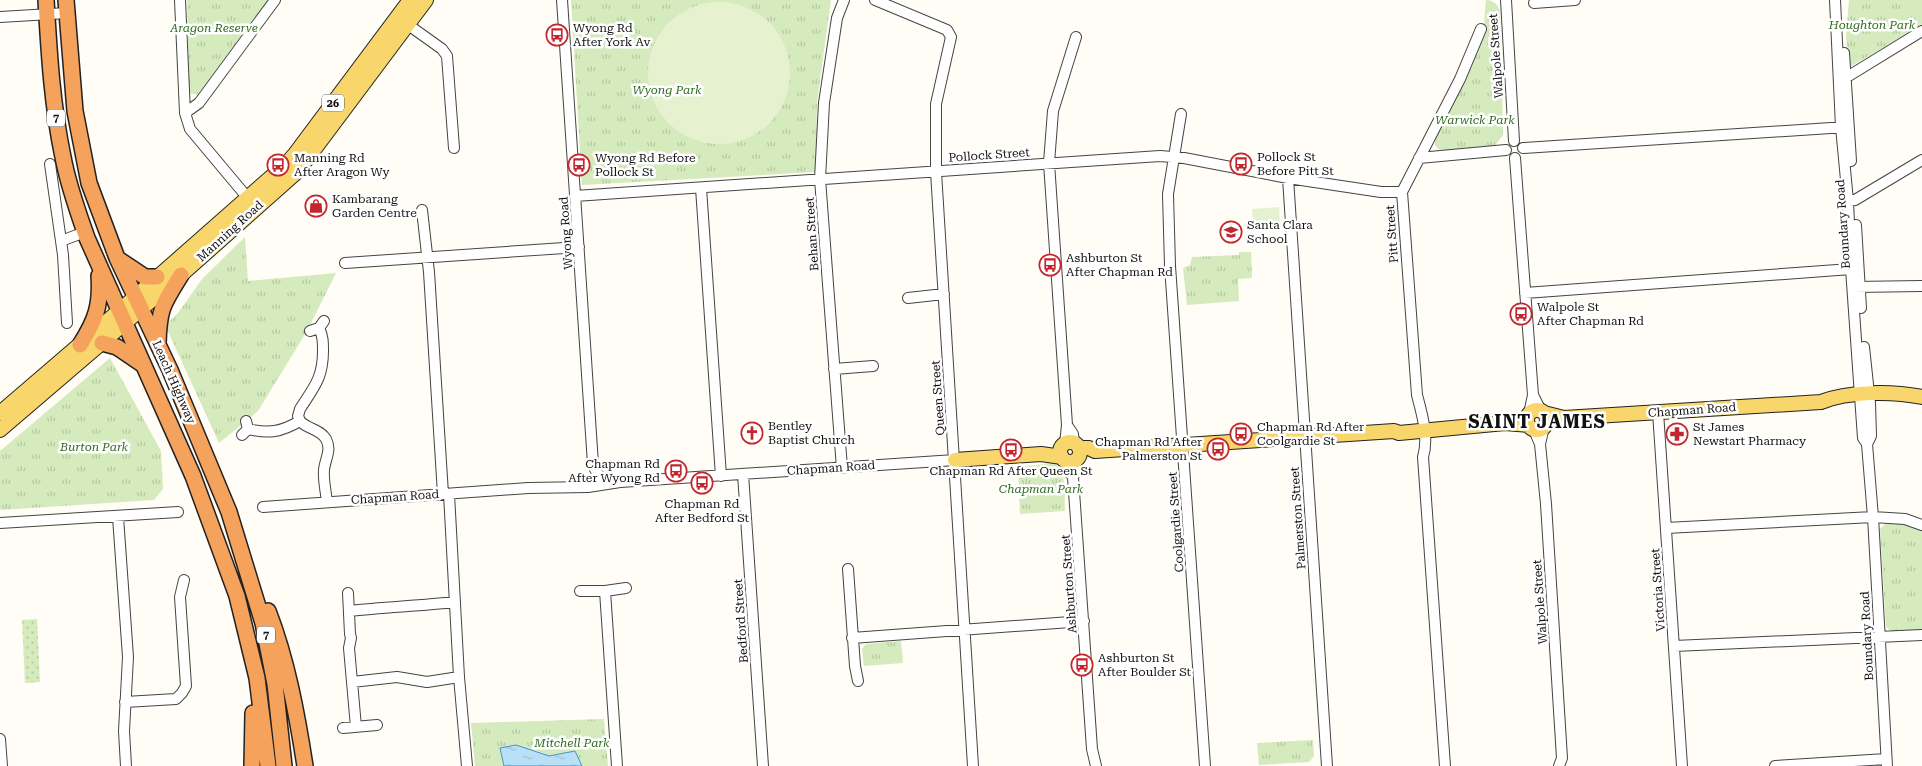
<svg xmlns="http://www.w3.org/2000/svg" width="1922" height="766" viewBox="0 0 1922 766" font-family="'Roboto Serif',serif">
  <style>
    .grass { fill: url(#grass-tufts) }
    .garden { fill: url(#garden-dots) }
    .pitch { fill: #e6f2cf }
    .water { fill: url(#water-ripples); stroke: #3f96cf }
    .lines { fill: none; stroke-linecap: round; stroke-linejoin: round }
    .minor-casing { stroke: #444; stroke-width: 12 }
    .major-casing { stroke: #222; stroke-width: 16 }
    .highway-casing { stroke: #222; stroke-width: 18 }
    .minor { stroke: #fff; stroke-width: 10 }
    .major { stroke: #f9d66b; stroke-width: 14 }
    .highway { stroke: #f5a25d; stroke-width: 15 }
    .labels { text-anchor: middle; dominant-baseline: central; stroke-width: 5; stroke-linejoin: round; paint-order: stroke }
    .shield { fill: #fff; stroke: #585858; stroke-width: 1 }
    .shield-label { font-size: 11px; font-weight: bold; fill: #111 }
    .park-label { font-size: 12px; font-style: italic; fill: #2f6b1f; stroke: #fff }
    .poi-label { font-size: 12px; fill: #111; stroke: #fff; text-anchor: start }
    .street-label { font-size: 12px; fill: #111; stroke: #fff }
    .district-label { font-size: 18px; font-weight: bold; letter-spacing: 1px; fill: #111; stroke: #fff }
  </style>
  <defs>
    <pattern id="grass-tufts" width="24" height="20" patternUnits="userSpaceOnUse" patternTransform="scale(1.25)"><rect width="24" height="20" fill="#d5ebbd"/><path d="M3 7l-1-3M5 7V3M7 7l1-3M15 17l-1-3M17 17v-4M19 17l1-3" fill="none" stroke="#b6c8a1"/></pattern>
    <pattern id="garden-dots" width="8" height="8" patternUnits="userSpaceOnUse" patternTransform="scale(1.25)"><rect width="8" height="8" fill="#d5ebbd"/><path d="M2 2h.1M6 6h.1" fill="none" stroke="#b6c8a1" stroke-width="1.8" stroke-linecap="round"/></pattern>
    <pattern id="water-ripples" width="26" height="14" patternUnits="userSpaceOnUse" patternTransform="scale(1.25)"><rect width="26" height="14" fill="#b9e0f7"/><path d="M2 4q2-2 4 0t4 0M15 11q2-2 4 0t4 0" fill="none" stroke="#9ebfd3"/></pattern>
  </defs>
  <rect width="100%" height="100%" fill="#fffdf5"/>
  <path class="grass" d="M 187,0 L 268,0 L 197,95 L 189,93 Z
    M 571,0 L 831,0 L 817,102 L 816,172 L 582,185 Z
    M 1486,0 C 1494,0 1497,4 1500,11 L 1503,135 L 1493,148 L 1444,150 L 1438,149 L 1435,145 L 1435,137 L 1483,35 Z
    M 1849,0 L 1922,0 L 1922,25 L 1848,68 L 1846,34 Z
    M 245,237 L 248,281 L 336,273 L 307,331 L 258,411 L 219,443 L 165,325 L 178,313 L 202,279 Z
    M 1239,252 L 1251,252 L 1252,278 L 1238,279 L 1239,301 L 1187,305 L 1183,268 L 1190,265 L 1192,257 L 1239,255 Z
    M 110,358 L 161,451 L 163,489 L 154,500 L 0,510 L 0,451 Z
    M 1053,463 C 1068,469 1064,497 1065,511 L 1020,514 L 1018,467 Z
    M 1887,522 L 1899,522 L 1922,529 L 1922,631 L 1894,633 L 1886,627 L 1880,529 Z
    M 901,641 L 903,663 L 864,666 L 862,649 L 866,644 Z
    M 604,719 L 608,766 L 475,766 L 471,723 Z
    M 1313,740 L 1314,756 L 1309,762 L 1259,765 L 1257,743 Z"/>
  <path class="garden" d="M 37,619 L 40,682 L 25,683 L 22,620 Z"/>
  <path class="pitch" d="M648 73a71 71 0 1 1 142 0a71 71 0 1 1-142 0Z
    M 1279,207 L 1280,223 L 1253,226 L 1252,209 Z"/>
  <path class="water" d="M 516,745 L 549,756 L 575,751 L 582,766 L 504,766 L 500,748 Z"/>
  <g class="lines">
    <g class="minor-casing">
      <path id="minor" d="M 180,0 L 185,113 L 190,129 L 252,203
        M 562,0 L 593,464 C 596,475 603,481 614,482
        M 875,0 L 947,30 L 951,37 L 936,104 L 936,172 L 973,766
        M 1506,0 L 1514,141
        M 1835,0 L 1841,127 L 1848,201 L 1851,269 L 1863,438 L 1867,444 L 1873,517 L 1887,766
        M 1534,3 L 1575,0
        M 0,17 L 67,13
        M 407,24 L 442,49 L 447,56 L 454,148
        M 1844,53 L 1851,161
        M 1841,78 L 1847,77 L 1922,31
        M 185,113 L 199,103 L 275,0
        M 1181,114 L 1168,194 L 1170,266 L 1205,766
        M 1523,148 L 1846,127
        M 1419,158 L 1506,150
        M 1515,158 L 1533,395 L 1541,411
        M 50,164 L 63,255 L 67,323
        M 1288,178 L 1327,766
        M 701,188 L 721,476
        M 575,196 L 1160,156 L 1184,158 L 1288,178 L 1381,192 L 1402,192
        M 1848,201 L 1855,200 L 1922,160
        M 422,210 L 429,272 L 443,494
        M 1856,225 L 1861,308
        M 61,241 L 85,232
        M 345,263 L 579,247
        M 1854,287 L 1922,286
        M 1525,293 L 1851,269
        M 908,298 L 944,294
        M 310,331 L 319,328 L 324,321
        M 1864,347 L 1870,403 L 1871,436 L 1867,444
        M 834,369 L 873,366
        M 1658,412 L 1682,766
        M 1529,414 L 1533,395
        M 300,421 L 298,416 L 300,409 C 314,387 323,378 323,351 C 323,342 323,336 319,328
        M 300,421 C 307,429 320,429 326,439 C 332,450 325,459 324,470 C 323,480 326,492 327,502
        M 1067,425 L 1073,434 L 1074,443
        M 248,429 C 269,434 281,432 300,421
        M 1534,430 L 1540,444 L 1546,504 L 1562,758 L 1559,766
        M 242,435 L 248,429 L 246,421
        M 1065,444 L 1067,425 L 1049,163 L 1053,111 L 1076,37
        M 1540,444 L 1544,427
        M 1065,460 L 1069,472 L 1073,477
        M 1075,460 L 1076,471 L 1073,477 L 1092,749 L 1096,766
        M 842,468 L 820,179 L 824,103 L 837,18 L 844,0
        M 743,474 L 763,766
        M 449,494 L 459,677 L 467,766
        M 263,507 L 528,488 L 588,487 L 620,482 L 955,460
        M 118,517 L 128,657 L 124,731 L 126,766
        M 0,523 L 178,512
        M 1666,528 L 1873,517 L 1905,519 L 1922,525
        M 848,569 L 855,666 L 858,681
        M 580,591 L 605,591 L 626,588
        M 605,591 L 617,766
        M 348,593 L 350,634 L 351,638 L 349,648 L 356,727
        M 349,611 C 384,607 419,606 455,602
        M 852,638 L 1084,621
        M 1674,646 L 1922,635
        M 352,682 L 397,677 L 427,682 L 459,677
        M 125,702 L 176,699 L 182,693 L 186,686 L 180,597 L 184,580
        M 343,728 L 377,725
        M 0,739 L 2,766
        M 1445,766 L 1423,457 C 1429,437 1422,414 1417,395 L 1402,192 L 1460,79 L 1481,29
        M 1775,766 L 1886,759"/>
    </g>
    <g class="major-casing">
      <path id="major" d="M1527 420a10 10 0 1 1 20 0a10 10 0 1 1-20 0Z
        M 0,413 L 135,297 L 286,164 L 295,154 L 410,0
        M 1544,413 L 1564,418 L 1821,402 C 1848,391 1893,391 1922,397
        M 0,430 L 181,275 L 298,171 L 426,0
        M1060 452a10 10 0 1 1 20 0a10 10 0 1 1-20 0Z
        M 1079,448 L 1089,448 L 1095,451 L 1394,431 L 1399,433 L 1505,423 L 1528,425
        M 955,460 L 1041,454 L 1062,457"/>
    </g>
    <g class="highway-casing">
      <path id="highway" d="M 46,0 C 49,52 52,105 63,157 C 68,185 78,212 87,238 L 193,476 L 237,596 L 257,678 L 268,766
        M 66,0 L 75,111 L 89,183 L 117,258 L 170,370 L 229,512 L 263,623 L 275,684 L 284,766
        M 118,259 L 145,277 L 157,277
        M 102,343 L 117,347 L 142,364
        M 158,343 C 159,308 163,304 181,275
        M 80,345 C 96,320 101,305 99,276
        M 268,611 C 287,660 297,714 305,766
        M 252,766 L 253,713"/>
    </g>
    <use href="#minor" class="minor"/>
    <use href="#major" class="major"/>
    <use href="#highway" class="highway"/>
  </g>
  <defs>
    <g id="bus-ring" transform="scale(1.125)"><circle r="9.5" fill="#fff" stroke="#c4262e" stroke-width="1.5"/><path d="M-5-6H5V4H4V6H2V4H-2V6H-4V4H-5ZM-3.5-4V0h7V-4ZM-3.5 1.2v1.5H-2V1.2ZM2 1.2v1.5H3.5V1.2Z" fill="#c4262e"/></g>
    <g id="shop-ring" transform="scale(1.125)"><circle r="9.5" fill="#fff" stroke="#c4262e" stroke-width="1.5"/><path d="M-5-2.5h2.3a2.7 3.5 0 0 1 5.4 0H5L5.5 6h-11ZM-1.5-2.5h3a1.5 2.3 0 0 0-3 0Z" fill="#c4262e"/></g>
    <g id="school-ring" transform="scale(1.125)"><circle r="9.5" fill="#fff" stroke="#c4262e" stroke-width="1.5"/><path d="M0-5L7-2L0 1L-7-2ZM-4 1L0 2.5L4 1V4Q0 6-4 4Z" fill="#c4262e"/></g>
    <g id="church-ring" transform="scale(1.125)"><circle r="9.5" fill="#fff" stroke="#c4262e" stroke-width="1.5"/><path d="M-1.2-6h2.4v3.5h3.3v2.4h-3.3V6h-2.4V-.1h-3.3v-2.4h3.3Z" fill="#c4262e"/></g>
    <g id="pharmacy-ring" transform="scale(1.125)"><circle r="9.5" fill="#fff" stroke="#c4262e" stroke-width="1.5"/><path d="M-2-6h4v4h4v4h-4v4h-4v-4h-4v-4h4Z" fill="#c4262e"/></g>
  </defs>
  <g fill-rule="evenodd">
    <use href="#bus-ring" x="557" y="35"/>
    <use href="#bus-ring" x="1241" y="164"/>
    <use href="#bus-ring" x="278" y="165"/>
    <use href="#bus-ring" x="579" y="165"/>
    <use href="#shop-ring" x="316" y="206"/>
    <use href="#school-ring" x="1231" y="232"/>
    <use href="#bus-ring" x="1050" y="265"/>
    <use href="#bus-ring" x="1521" y="314"/>
    <use href="#church-ring" x="752" y="433"/>
    <use href="#bus-ring" x="1241" y="434"/>
    <use href="#pharmacy-ring" x="1677" y="434"/>
    <use href="#bus-ring" x="1218" y="449"/>
    <use href="#bus-ring" x="1011" y="450"/>
    <use href="#bus-ring" x="676" y="471"/>
    <use href="#bus-ring" x="702" y="483"/>
    <use href="#bus-ring" x="1082" y="665"/>
  </g>
  <g class="labels">
    <g class="shield">
      <rect x="322" y="94.5" width="22" height="17" rx="4"/>
      <rect x="47" y="109.5" width="18" height="17" rx="4"/>
      <rect x="257" y="626.5" width="18" height="17" rx="4"/>
    </g>
    <g class="shield-label">
      <text x="333" y="103">26</text>
      <text x="56" y="118">7</text>
      <text x="266" y="635">7</text>
    </g>
    <g class="park-label">
      <text x="1872" y="25">Houghton Park</text>
      <text x="214" y="28">Aragon Reserve</text>
      <text x="667" y="90">Wyong Park</text>
      <text x="1475" y="120">Warwick Park</text>
      <text x="94" y="447">Burton Park</text>
      <text x="1041" y="489">Chapman Park</text>
      <text x="572" y="743">Mitchell Park</text>
    </g>
    <g class="poi-label">
      <text x="573" y="28">Wyong Rd<tspan x="573" dy="14">After York Av</tspan></text>
      <text x="1257" y="157">Pollock St<tspan x="1257" dy="14">Before Pitt St</tspan></text>
      <text x="294" y="158">Manning Rd<tspan x="294" dy="14">After Aragon Wy</tspan></text>
      <text x="595" y="158">Wyong Rd Before<tspan x="595" dy="14">Pollock St</tspan></text>
      <text x="332" y="199">Kambarang<tspan x="332" dy="14">Garden Centre</tspan></text>
      <text x="1247" y="225">Santa Clara<tspan x="1247" dy="14">School</tspan></text>
      <text x="1066" y="258">Ashburton St<tspan x="1066" dy="14">After Chapman Rd</tspan></text>
      <text x="1537" y="307">Walpole St<tspan x="1537" dy="14">After Chapman Rd</tspan></text>
      <text x="768" y="426">Bentley<tspan x="768" dy="14">Baptist Church</tspan></text>
      <text x="1257" y="427">Chapman Rd After<tspan x="1257" dy="14">Coolgardie St</tspan></text>
      <text x="1693" y="427">St James<tspan x="1693" dy="14">Newstart Pharmacy</tspan></text>
      <text x="1202" y="442" text-anchor="end">Chapman Rd After<tspan x="1202" dy="14">Palmerston St</tspan></text>
      <text x="660" y="464" text-anchor="end">Chapman Rd<tspan x="660" dy="14">After Wyong Rd</tspan></text>
      <text x="1011" y="471" text-anchor="middle">Chapman Rd After Queen St</text>
      <text x="702" y="504" text-anchor="middle">Chapman Rd<tspan x="702" dy="14">After Bedford St</tspan></text>
      <text x="1098" y="658">Ashburton St<tspan x="1098" dy="14">After Boulder St</tspan></text>
    </g>
    <g class="street-label">
      <text transform="translate(1496 56) rotate(-94)">Walpole Street</text>
      <text transform="translate(989 155) rotate(-4)">Pollock Street</text>
      <text transform="translate(1843 224) rotate(-94)">Boundary Road</text>
      <text transform="translate(230 231) rotate(-42)">Manning Road</text>
      <text transform="translate(566 233) rotate(-94)">Wyong Road</text>
      <text transform="translate(812 234) rotate(-94)">Behan Street</text>
      <text transform="translate(1392 234) rotate(-94)">Pitt Street</text>
      <text transform="translate(174 382) rotate(66)">Leach Highway</text>
      <text transform="translate(938 398) rotate(-94)">Queen Street</text>
      <text transform="translate(1692 410) rotate(-4)">Chapman Road</text>
      <text transform="translate(831 468) rotate(-4)">Chapman Road</text>
      <text transform="translate(395 497) rotate(-4)">Chapman Road</text>
      <text transform="translate(1298 518) rotate(-94)">Palmerston Street</text>
      <text transform="translate(1176 522) rotate(-94)">Coolgardie Street</text>
      <text transform="translate(1069 584) rotate(-94)">Ashburton Street</text>
      <text transform="translate(1658 590) rotate(-94)">Victoria Street</text>
      <text transform="translate(1540 602) rotate(-94)">Walpole Street</text>
      <text transform="translate(741 621) rotate(-94)">Bedford Street</text>
      <text transform="translate(1867 636) rotate(-93)">Boundary Road</text>
    </g>
    <g class="district-label">
      <text x="1537" y="421">SAINT JAMES</text>
    </g>
  </g>
</svg>
